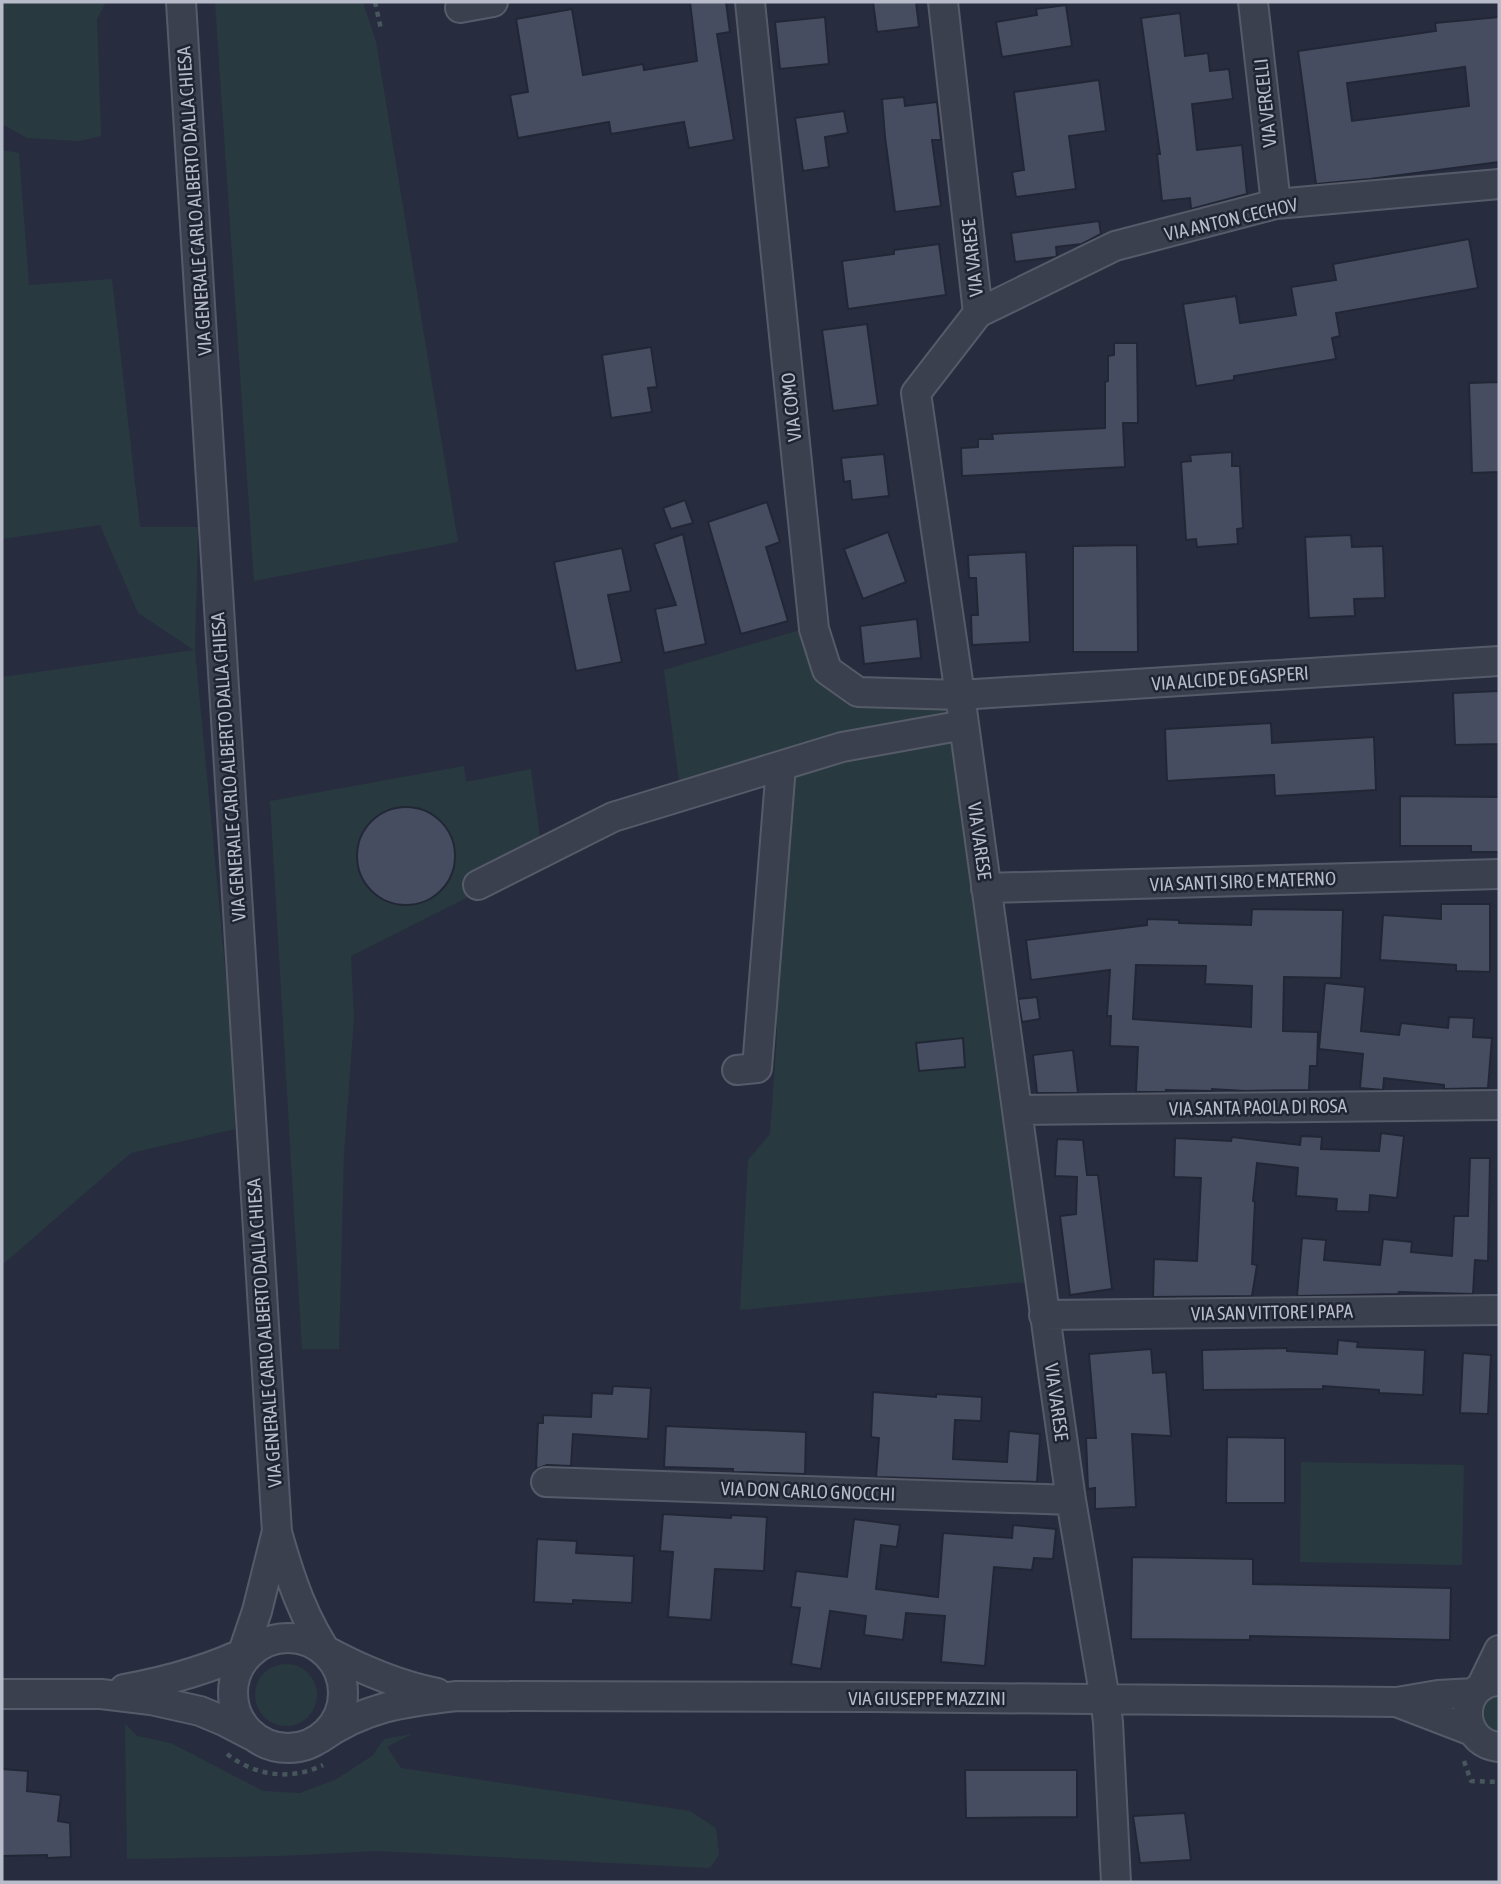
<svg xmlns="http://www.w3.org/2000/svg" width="1501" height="1884" viewBox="0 0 1501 1884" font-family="'Asap Condensed',sans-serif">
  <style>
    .green { fill: #293940 }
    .building { fill: #474d60; stroke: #222736; stroke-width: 2; fill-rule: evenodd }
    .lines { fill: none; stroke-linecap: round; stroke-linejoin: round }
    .minor-casing { stroke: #565b69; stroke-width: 32 }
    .path { stroke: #47565c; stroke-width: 4.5; stroke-dasharray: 5 5; stroke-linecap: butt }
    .minor { stroke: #3b404f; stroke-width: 28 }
    .labels { text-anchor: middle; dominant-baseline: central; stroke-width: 5; stroke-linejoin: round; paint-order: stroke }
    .street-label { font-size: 19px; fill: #b8bbc9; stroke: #202534 }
  </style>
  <rect width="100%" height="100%" fill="#272d3f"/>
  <path class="green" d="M 2,2 L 106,2 L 97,19 L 101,136 L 79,141 L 27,138 L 2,124 Z
    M 215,2 L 363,2 L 376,42 L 458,542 L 254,581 Z
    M 2,150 L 19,153 L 29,285 L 112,279 L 140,527 L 198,527 L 195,650 L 232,1041 L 235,1129 L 131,1153 L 2,1265 L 2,677 L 194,650 L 138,613 L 100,525 L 2,539 Z
    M 810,627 L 860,701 L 910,708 L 947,708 L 949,719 L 680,788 L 664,670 Z
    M 950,735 L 999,1099 L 1026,1282 L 740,1310 L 748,1160 L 770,1134 L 777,1036 L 776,935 L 788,769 Z
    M 464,766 L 466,782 L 531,769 L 541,845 L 480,891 L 351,956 L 354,1018 L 344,1153 L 339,1349 L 302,1349 L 270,801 Z
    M 1301,1462 L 1464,1465 L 1462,1565 L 1300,1562 Z
    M255 1695a31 31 0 1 1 62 0a31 31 0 1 1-62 0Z
    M 1499,1690 L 1499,1737 L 1487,1734 L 1477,1706 Z
    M 125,1724 L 137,1736 L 171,1743 L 263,1791 L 300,1793 L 335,1780 L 372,1756 L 384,1739 L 412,1734 L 387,1747 L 401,1768 L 690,1811 L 716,1828 L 719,1855 L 710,1868 L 378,1851 L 281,1856 L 127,1859 Z"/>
  <path class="building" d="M 690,2 L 726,2 L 730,32 L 717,34 L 734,140 L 689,148 L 684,122 L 611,134 L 609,122 L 518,138 L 510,95 L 528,92 L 516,19 L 572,9 L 583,75 L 643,64 L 644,70 L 697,61 Z
    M 873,2 L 916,2 L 919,27 L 877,32 Z
    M 1066,5 L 1072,46 L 1002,57 L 996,22 L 1037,15 L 1036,9 Z
    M 1180,13 L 1185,56 L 1208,53 L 1210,71 L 1229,69 L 1233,99 L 1192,104 L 1197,150 L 1242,145 L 1247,194 L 1191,209 L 1190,198 L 1162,201 L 1157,154 L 1160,154 L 1141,18 Z
    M 825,17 L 829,64 L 780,69 L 775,22 Z
    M 1499,17 L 1499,162 L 1370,179 L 1316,184 L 1298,51 L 1436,31 L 1435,23 ZM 1465,67 L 1469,106 L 1352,121 L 1347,83 Z
    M 1099,80 L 1106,131 L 1069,136 L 1076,189 L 1016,197 L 1012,172 L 1024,170 L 1014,92 Z
    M 904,97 L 905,106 L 937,102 L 941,140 L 932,140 L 941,206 L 895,212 L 885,137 L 882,99 Z
    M 844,111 L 848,133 L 825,137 L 829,167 L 803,171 L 795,118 Z
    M 1099,221 L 1101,234 L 1082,244 L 1056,247 L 1057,256 L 1055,257 L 1015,262 L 1011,233 Z
    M 1469,239 L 1478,288 L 1336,313 L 1340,336 L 1332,338 L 1336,359 L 1234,376 L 1234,380 L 1196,386 L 1183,304 L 1236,296 L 1240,323 L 1296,315 L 1291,287 L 1336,280 L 1333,264 Z
    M 939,244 L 946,295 L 848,309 L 842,261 L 894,254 L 894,250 Z
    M 867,324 L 878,405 L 833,411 L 822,330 Z
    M 1114,343 L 1137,343 L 1138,423 L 1123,423 L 1125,467 L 962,476 L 961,448 L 978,447 L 978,439 L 993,439 L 992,434 L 1105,428 L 1105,382 L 1108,381 L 1108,356 L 1114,355 Z
    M 651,347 L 657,387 L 648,388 L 652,412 L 611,418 L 602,355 Z
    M 1499,382 L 1499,472 L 1472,473 L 1469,383 Z
    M 1232,452 L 1232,466 L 1240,466 L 1243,528 L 1237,529 L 1238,544 L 1197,547 L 1196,539 L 1186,540 L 1181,462 L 1191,461 L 1190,455 Z
    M 884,454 L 889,496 L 852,500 L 850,481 L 844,482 L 841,458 Z
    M 685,500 L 693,523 L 671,529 L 663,508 Z
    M 767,502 L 780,542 L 766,547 L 788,621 L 741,634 L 708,522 Z
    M 888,532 L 906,582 L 863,599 L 844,549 Z
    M 683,534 L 706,644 L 664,653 L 655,609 L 676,605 L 654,544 Z
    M 1351,535 L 1352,547 L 1383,546 L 1385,598 L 1354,599 L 1355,616 L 1309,618 L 1305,537 Z
    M 1137,545 L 1138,652 L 1073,652 L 1073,546 Z
    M 622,548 L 631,591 L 608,595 L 622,662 L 576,671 L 554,562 Z
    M 1026,552 L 1030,642 L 972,645 L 971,615 L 978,615 L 976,578 L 969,578 L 968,555 Z
    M 917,619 L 921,658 L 864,664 L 860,626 Z
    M 1499,691 L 1499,744 L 1455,745 L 1453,693 Z
    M 1271,723 L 1272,743 L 1374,737 L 1376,790 L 1275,796 L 1274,775 L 1167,781 L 1165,729 Z
    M 1400,796 L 1499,797 L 1499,852 L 1471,852 L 1471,846 L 1400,846 Z
    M357 856a49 49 0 1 1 98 0a49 49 0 1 1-98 0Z
    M 1441,904 L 1490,904 L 1490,972 L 1456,971 L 1456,965 L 1380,960 L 1383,915 L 1441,919 Z
    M 1252,909 L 1343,910 L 1341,978 L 1284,977 L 1283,1031 L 1318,1032 L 1317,1066 L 1310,1066 L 1309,1090 L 1245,1091 L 1212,1089 L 1212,1091 L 1166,1090 L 1166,1092 L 1136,1092 L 1138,1047 L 1110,1046 L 1111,1016 L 1107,1016 L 1110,970 L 1031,980 L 1026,940 L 1147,925 L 1147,919 L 1179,920 L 1179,923 L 1251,925 ZM 1136,965 L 1206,966 L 1205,984 L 1252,986 L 1251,1027 L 1133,1019 Z
    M 1325,983 L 1365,987 L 1361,1031 L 1399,1035 L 1401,1023 L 1448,1028 L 1449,1017 L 1474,1018 L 1473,1037 L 1492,1038 L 1488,1088 L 1444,1089 L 1444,1085 L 1384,1078 L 1383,1090 L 1360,1088 L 1363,1054 L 1319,1049 Z
    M 1037,997 L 1040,1019 L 1022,1022 L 1018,999 Z
    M 963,1038 L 965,1067 L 919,1071 L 916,1043 Z
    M 1073,1050 L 1078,1093 L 1037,1093 L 1033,1055 Z
    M 1381,1133 L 1404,1136 L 1397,1198 L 1370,1195 L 1369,1212 L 1336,1211 L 1337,1199 L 1296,1196 L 1298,1168 L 1257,1163 L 1253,1201 L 1255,1202 L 1252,1264 L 1257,1265 L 1252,1296 L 1153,1297 L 1154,1259 L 1197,1261 L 1201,1178 L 1174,1177 L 1175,1138 L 1231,1141 L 1232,1137 L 1300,1145 L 1301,1136 L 1322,1137 L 1321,1149 L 1379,1151 Z
    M 1057,1139 L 1083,1140 L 1087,1175 L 1098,1175 L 1112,1289 L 1070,1295 L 1060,1216 L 1076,1214 L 1077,1177 L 1055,1176 Z
    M 1470,1158 L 1490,1158 L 1488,1261 L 1475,1260 L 1473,1294 L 1399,1292 L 1398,1294 L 1297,1296 L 1302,1238 L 1326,1240 L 1324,1260 L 1380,1265 L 1383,1239 L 1412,1242 L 1411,1252 L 1452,1256 L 1454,1216 L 1468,1216 Z
    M 1338,1340 L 1358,1342 L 1357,1347 L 1425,1350 L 1423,1395 L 1379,1393 L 1379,1390 L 1323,1386 L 1323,1389 L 1203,1390 L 1202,1350 L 1287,1348 L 1287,1351 L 1337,1354 Z
    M 1151,1349 L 1153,1373 L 1166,1372 L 1171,1436 L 1132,1434 L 1136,1507 L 1095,1509 L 1095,1488 L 1088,1489 L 1086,1438 L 1096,1438 L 1089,1354 Z
    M 1463,1353 L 1491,1355 L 1488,1414 L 1460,1413 Z
    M 613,1386 L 651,1388 L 648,1439 L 573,1434 L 571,1466 L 547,1465 L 536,1469 L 538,1423 L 543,1423 L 543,1415 L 591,1417 L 592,1393 L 612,1394 Z
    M 873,1392 L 936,1397 L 936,1394 L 982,1397 L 981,1421 L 955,1420 L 953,1459 L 1007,1462 L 1009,1431 L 1040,1434 L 1037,1482 L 876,1477 L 879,1438 L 871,1437 Z
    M 666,1426 L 806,1432 L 805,1474 L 733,1472 L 733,1469 L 664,1467 Z
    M 1227,1437 L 1285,1438 L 1285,1503 L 1226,1503 Z
    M 663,1514 L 731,1518 L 731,1515 L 767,1517 L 764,1571 L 715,1569 L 711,1620 L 668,1617 L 673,1552 L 660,1551 Z
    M 854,1519 L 900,1525 L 897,1547 L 881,1545 L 876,1589 L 938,1597 L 943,1533 L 1012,1538 L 1013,1525 L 1056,1529 L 1053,1559 L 1034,1558 L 1032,1570 L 994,1567 L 985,1666 L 941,1662 L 945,1616 L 906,1613 L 903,1640 L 864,1635 L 866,1616 L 830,1611 L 821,1669 L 791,1664 L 800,1608 L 791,1607 L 796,1571 L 847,1577 Z
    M 537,1539 L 577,1541 L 576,1553 L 634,1556 L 632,1603 L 573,1600 L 573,1604 L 534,1602 Z
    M 1132,1557 L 1253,1559 L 1253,1584 L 1451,1588 L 1450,1640 L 1250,1636 L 1250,1640 L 1131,1639 Z
    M 2,1769 L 28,1771 L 27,1791 L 61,1795 L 58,1821 L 70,1823 L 71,1857 L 47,1858 L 47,1855 L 2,1856 Z
    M 965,1770 L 1077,1770 L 1077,1817 L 966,1818 Z
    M 1185,1813 L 1191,1860 L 1140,1863 L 1133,1816 Z"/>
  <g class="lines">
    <g class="minor-casing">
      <path id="minor" d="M 181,2 L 277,1532 C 290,1578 304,1621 332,1660
        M 750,2 L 814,629 L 827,670 L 858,692 L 960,695 L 1499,661
        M 943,2 L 978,313 L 916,393 L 960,695 L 1054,1380 L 1071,1500 L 1105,1699 L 1108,1722 L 1116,1882
        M 1253,2 L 1276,204
        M 460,8 L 493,2
        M 978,313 L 1115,246 L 1276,204 L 1499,184
        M 478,885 L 613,817 L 842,747 L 964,725
        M 986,888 L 1499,874
        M 737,1070 L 757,1068 L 781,766
        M 1017,1110 L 1499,1105
        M 1044,1315 L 1499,1310
        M 546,1482 L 1071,1500
        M233 1693a55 55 0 1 1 110 0a55 55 0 1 1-110 0Z
        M 325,1650 C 360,1669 398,1685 437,1693
        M 239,1664 L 257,1611 L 276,1535
        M 1499,1681 C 1458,1682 1457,1743 1499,1747
        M 1481,1687 L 1499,1650
        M 124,1689 C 169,1681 211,1669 252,1649
        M 2,1694 L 101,1694 L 151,1700 L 200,1711 L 224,1721 L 251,1735
        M 1399,1703 L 1472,1731
        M 319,1739 C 364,1707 403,1702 457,1696 L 872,1697 L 1397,1702 L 1438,1695 L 1474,1693"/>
    </g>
    <path class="path" d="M 375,2 L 381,29
      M 227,1754 C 255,1776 291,1781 323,1765
      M 1464,1761 L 1471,1781 L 1499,1782"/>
    <use href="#minor" class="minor"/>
  </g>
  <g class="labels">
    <g class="street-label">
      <text transform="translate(1265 103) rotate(-96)">VIA VERCELLI</text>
      <text transform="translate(194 201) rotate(-94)">VIA GENERALE CARLO ALBERTO DALLA CHIESA</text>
      <text transform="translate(1231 219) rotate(-13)">VIA ANTON CECHOV</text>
      <text transform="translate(972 258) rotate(-96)">VIA VARESE</text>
      <text transform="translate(791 407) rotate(-96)">VIA COMO</text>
      <text transform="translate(1230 678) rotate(-4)">VIA ALCIDE DE GASPERI</text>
      <text transform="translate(228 767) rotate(-94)">VIA GENERALE CARLO ALBERTO DALLA CHIESA</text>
      <text transform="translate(980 841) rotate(82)">VIA VARESE</text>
      <text transform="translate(1243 881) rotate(-2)">VIA SANTI SIRO E MATERNO</text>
      <text transform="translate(1258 1107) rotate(-1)">VIA SANTA PAOLA DI ROSA</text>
      <text transform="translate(1272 1312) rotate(-1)">VIA SAN VITTORE I PAPA</text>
      <text transform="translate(264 1333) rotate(-94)">VIA GENERALE CARLO ALBERTO DALLA CHIESA</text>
      <text transform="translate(1057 1402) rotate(82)">VIA VARESE</text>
      <text transform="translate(808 1491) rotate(2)">VIA DON CARLO GNOCCHI</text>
      <text x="927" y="1698">VIA GIUSEPPE MAZZINI</text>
    </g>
  </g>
  <rect width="1501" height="1884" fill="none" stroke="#b8bbc9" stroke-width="7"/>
</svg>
